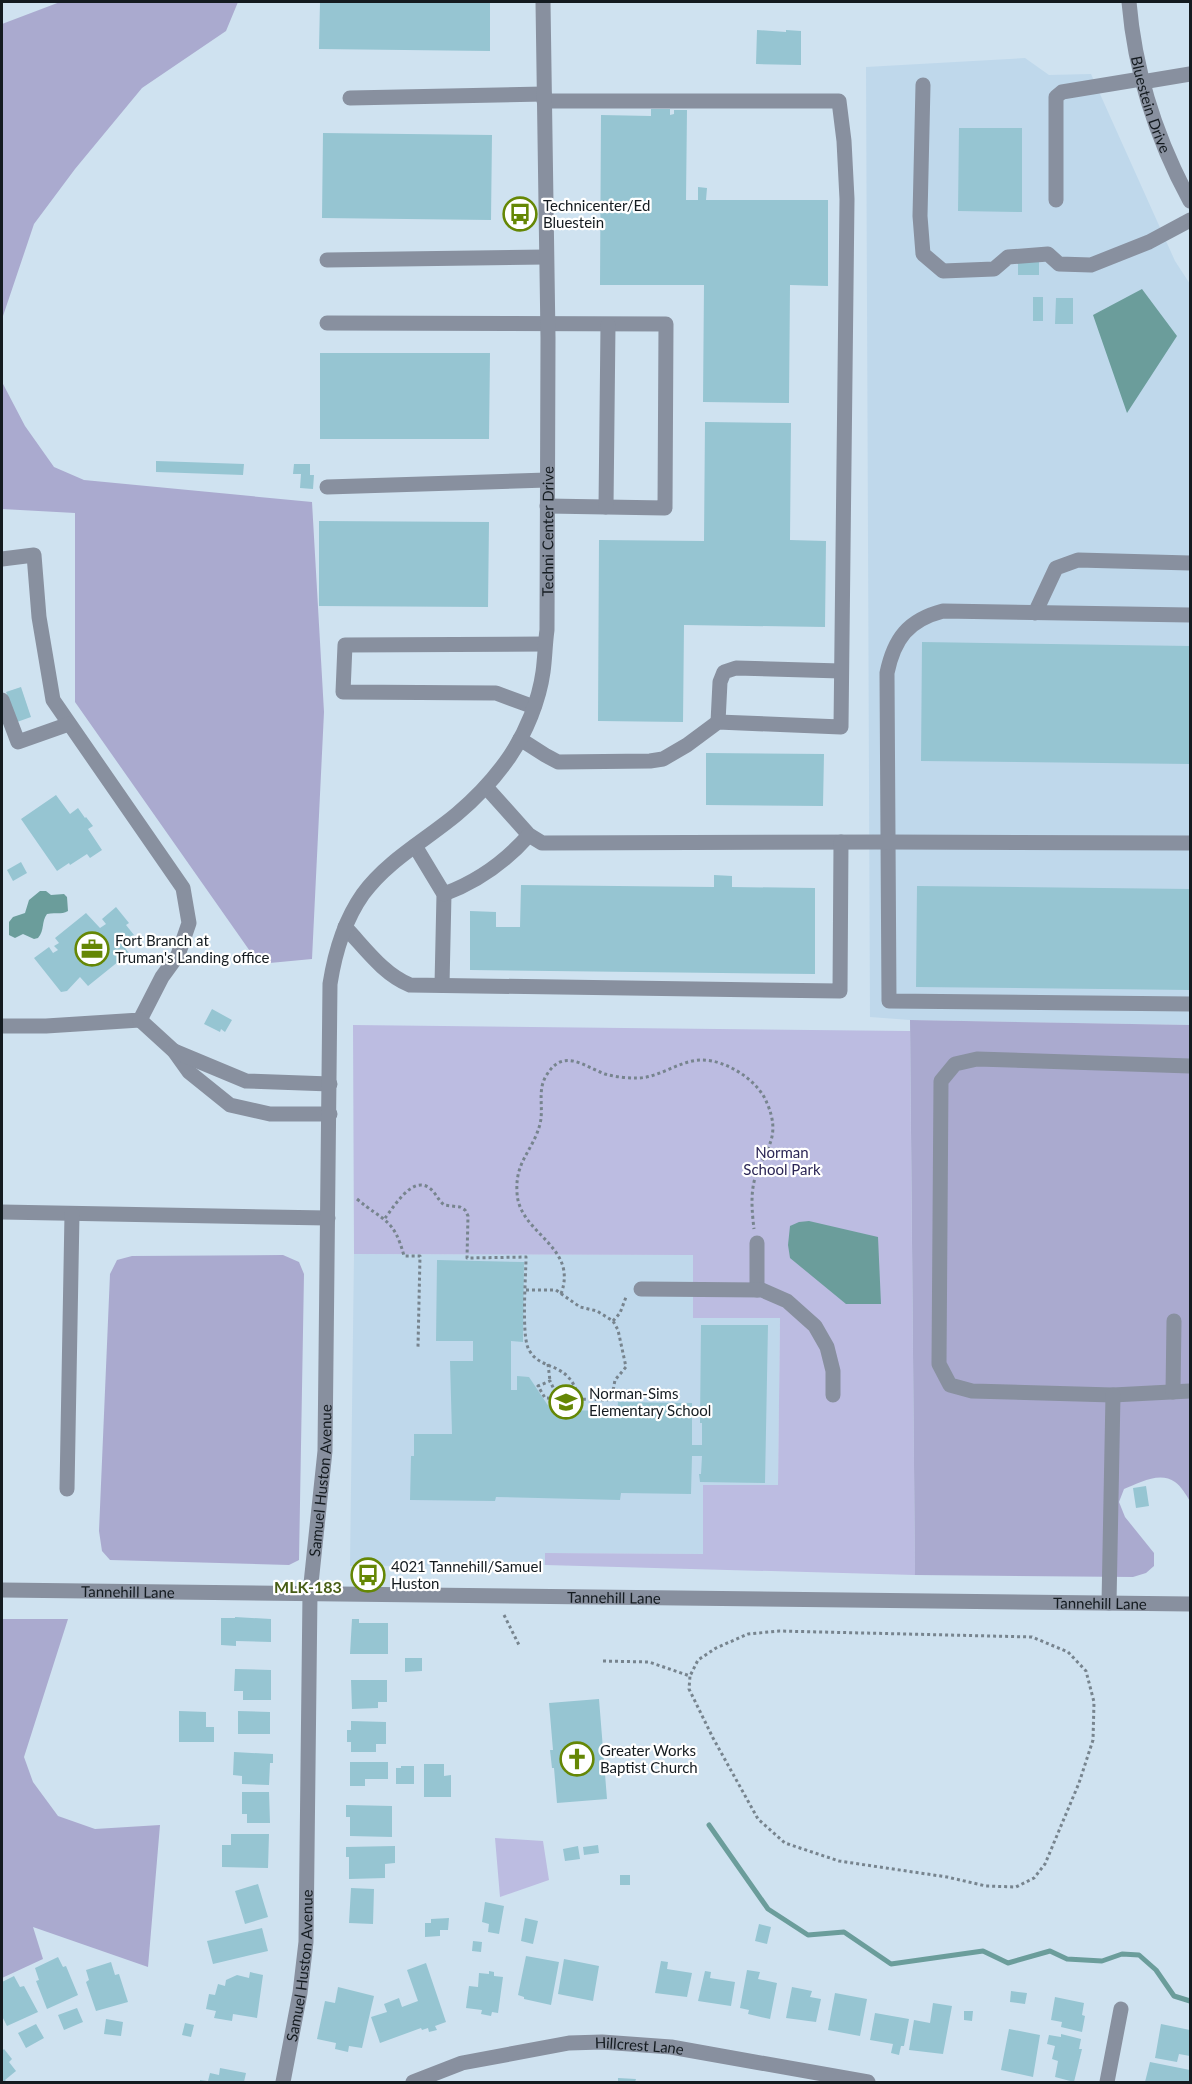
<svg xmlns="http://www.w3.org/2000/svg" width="1192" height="2084" viewBox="0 0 1192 2084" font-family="Lato,sans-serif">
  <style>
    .built { fill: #bfd8eb }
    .green { fill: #bcbce1 }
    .forest { fill: #aaaacf }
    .water { fill: #6b9d9b }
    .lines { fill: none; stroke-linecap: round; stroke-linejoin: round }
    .stream { stroke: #6b9d9b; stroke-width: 5 }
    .building { fill: #96c5d2 }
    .path { stroke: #77848e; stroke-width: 3; stroke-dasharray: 3 3; stroke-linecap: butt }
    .minor { stroke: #88909f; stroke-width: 15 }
    .labels { text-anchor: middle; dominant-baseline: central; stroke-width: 4.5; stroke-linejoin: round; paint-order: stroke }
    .street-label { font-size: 15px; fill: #141b20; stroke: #fff }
    .poi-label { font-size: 15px; fill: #141b20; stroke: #fff; text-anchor: start }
    .park-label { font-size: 15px; fill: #2b2655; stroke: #fff }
    .neighbourhood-label { font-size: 16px; font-weight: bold; fill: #475d15; stroke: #fff }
  </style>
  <rect width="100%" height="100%" fill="#cfe2f0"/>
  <path class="built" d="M 1025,58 L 1049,75 L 1091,74 L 1175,261 L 1190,284 L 1190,1025 L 910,1020 L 870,1017 L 866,67 Z
    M 354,1254 L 693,1255 L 694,1318 L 780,1318 L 778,1485 L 704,1554 L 545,1553 L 545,1565 L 350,1566 Z"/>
  <path class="green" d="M 353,1025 L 910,1031 L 915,1575 L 545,1565 L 545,1553 L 703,1554 L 703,1485 L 778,1485 L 780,1318 L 693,1318 L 693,1255 L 354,1254 Z
    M 495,1838 L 543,1841 L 549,1880 L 500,1897 Z"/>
  <path class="forest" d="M 60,2 L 238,2 L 226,31 L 142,88 L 75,169 L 34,224 L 2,319 L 2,24 Z
    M 2,382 L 25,426 L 54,467 L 84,480 L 312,502 L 324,712 L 312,959 L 259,964 L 75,702 L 75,513 L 2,509 Z
    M 910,1020 L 1190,1025 L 1190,1501 C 1186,1495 1181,1486 1175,1482 C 1160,1471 1139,1483 1124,1489 L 1119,1502 L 1125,1517 L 1154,1553 L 1154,1566 L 1146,1573 L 1133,1577 L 915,1575 Z
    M 283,1255 L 299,1262 L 304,1274 L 299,1560 L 289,1565 L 110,1560 L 102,1551 L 99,1531 L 110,1274 L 117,1260 L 132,1256 Z
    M 2,1619 L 68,1619 L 24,1757 L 33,1782 L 58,1816 L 95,1829 L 160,1825 L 148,1967 L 33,1927 L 43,1959 L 2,1978 Z"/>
  <path class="water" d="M 1142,289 L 1177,336 L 1127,413 L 1093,315 Z
    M 40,891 L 46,891 L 51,895 L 64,894 L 67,897 L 68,911 C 61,915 54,912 47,914 C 41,922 45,930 38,938 L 34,939 L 23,934 L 15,938 L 9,935 L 9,922 L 13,917 L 25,913 L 29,900 Z
    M 809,1221 L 878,1237 L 881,1304 L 846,1304 L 790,1258 L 788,1245 L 790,1226 L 799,1222 Z"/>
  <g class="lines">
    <path class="stream" d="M 709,1825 L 768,1909 L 808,1935 L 844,1932 L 891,1964 L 983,1951 L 1008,1963 L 1050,1951 L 1067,1959 L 1102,1961 L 1122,1954 L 1139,1955 L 1156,1970 L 1174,1996 L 1190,2001"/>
  </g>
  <path class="building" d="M 320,2 L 490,2 L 490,51 L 319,49 Z
    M 757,30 L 786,32 L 786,30 L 801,31 L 801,65 L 756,64 Z
    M 651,109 L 670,109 L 670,115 L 674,114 L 674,110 L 687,110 L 686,200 L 698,200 L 698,187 L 707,188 L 706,200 L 828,200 L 828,286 L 790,285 L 789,403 L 703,402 L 704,285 L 600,285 L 601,115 L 651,116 Z
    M 959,128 L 1022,128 L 1022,212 L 958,211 Z
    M 323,133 L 492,135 L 491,220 L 322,218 Z
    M 511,207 L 519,207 L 519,215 L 511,215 Z
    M 1018,259 L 1039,259 L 1039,275 L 1018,275 Z
    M 1033,297 L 1043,297 L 1043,321 L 1033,321 Z
    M 1056,298 L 1073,298 L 1073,324 L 1055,324 Z
    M 320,353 L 490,353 L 489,439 L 320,439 Z
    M 705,422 L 791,423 L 790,540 L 826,541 L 825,627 L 684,625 L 683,722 L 598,721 L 599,540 L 704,541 Z
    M 156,461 L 244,464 L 243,475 L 156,472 Z
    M 294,464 L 310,464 L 310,475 L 314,475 L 313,489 L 300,488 L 301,474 L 293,474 Z
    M 319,521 L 489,522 L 488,607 L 319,606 Z
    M 922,642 L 1190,646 L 1190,764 L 921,761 Z
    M 21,687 L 31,717 L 17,722 L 6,692 Z
    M 706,753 L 824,754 L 823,806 L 706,805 Z
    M 56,795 L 70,814 L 78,808 L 85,818 L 86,817 L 93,826 L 88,829 L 102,850 L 90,858 L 87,854 L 70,865 L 69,863 L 57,871 L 21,819 Z
    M 21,862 L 27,873 L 13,881 L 7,870 Z
    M 714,875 L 732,876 L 732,887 L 815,888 L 815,974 L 470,970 L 470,911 L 496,912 L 496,927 L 520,927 L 521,885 L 714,887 Z
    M 917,886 L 1190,889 L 1190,990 L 916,987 Z
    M 116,907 L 129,923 L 126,925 L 134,935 L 122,944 L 129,953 L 88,986 L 80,977 L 67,991 L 61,992 L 34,958 L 49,947 L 53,953 L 58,950 L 54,946 L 59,943 L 55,938 L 86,913 L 100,928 L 106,924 L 102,919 Z
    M 212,1009 L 232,1020 L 225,1032 L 221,1029 L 220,1032 L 204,1024 Z
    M 437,1260 L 524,1262 L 523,1342 L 511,1341 L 511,1390 L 517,1390 L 517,1376 L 529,1377 L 551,1410 L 617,1411 L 618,1402 L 692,1403 L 692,1445 L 702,1445 L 702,1423 L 700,1423 L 701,1325 L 768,1325 L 765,1483 L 700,1482 L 699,1474 L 701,1474 L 702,1456 L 692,1456 L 691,1494 L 621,1493 L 620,1500 L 496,1497 L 495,1501 L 410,1500 L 411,1456 L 414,1456 L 414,1434 L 452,1434 L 450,1361 L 473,1361 L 473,1341 L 436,1341 Z
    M 1146,1486 L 1149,1506 L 1136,1508 L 1133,1488 Z
    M 235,1617 L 271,1619 L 271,1642 L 236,1641 L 236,1646 L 221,1645 L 221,1618 L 235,1618 Z
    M 352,1619 L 359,1619 L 359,1623 L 388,1623 L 388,1654 L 350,1654 Z
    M 405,1658 L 422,1658 L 422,1671 L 405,1672 Z
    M 235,1669 L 271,1670 L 271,1700 L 243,1700 L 243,1691 L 234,1691 Z
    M 351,1680 L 387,1680 L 387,1702 L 378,1702 L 378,1708 L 352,1709 Z
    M 599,1699 L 607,1799 L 557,1803 L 554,1768 L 552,1768 L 550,1750 L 553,1750 L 549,1703 Z
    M 179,1711 L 206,1712 L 206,1727 L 214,1727 L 214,1742 L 179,1742 Z
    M 238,1711 L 270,1712 L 270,1734 L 238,1734 Z
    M 351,1721 L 386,1722 L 386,1744 L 376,1744 L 376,1752 L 351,1752 L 351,1742 L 347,1742 L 347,1730 L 351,1730 Z
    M 234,1752 L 273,1754 L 273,1763 L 270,1763 L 269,1785 L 242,1784 L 242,1776 L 233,1775 Z
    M 350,1762 L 388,1762 L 388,1779 L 365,1779 L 365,1786 L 350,1786 Z
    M 424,1764 L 444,1764 L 444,1776 L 451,1775 L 451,1797 L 424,1797 Z
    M 401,1766 L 414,1766 L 414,1784 L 396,1784 L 396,1768 L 401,1768 Z
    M 242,1792 L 269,1792 L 270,1823 L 247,1823 L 247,1814 L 242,1814 Z
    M 346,1805 L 392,1806 L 392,1837 L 350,1836 L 350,1817 L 346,1817 Z
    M 231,1834 L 269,1834 L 268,1868 L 222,1867 L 222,1845 L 231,1845 Z
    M 598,1845 L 599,1853 L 584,1855 L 583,1847 Z
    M 395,1846 L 395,1863 L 385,1864 L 385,1878 L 349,1879 L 349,1857 L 346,1857 L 346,1847 Z
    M 578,1846 L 580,1859 L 565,1861 L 563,1849 Z
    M 620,1875 L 630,1875 L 630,1885 L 620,1885 Z
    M 258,1884 L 268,1917 L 245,1924 L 235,1891 Z
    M 351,1888 L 374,1889 L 373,1924 L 349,1923 Z
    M 485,1902 L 504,1906 L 499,1934 L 488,1932 L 489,1924 L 482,1922 Z
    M 449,1918 L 448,1930 L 440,1930 L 440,1936 L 425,1937 L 425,1923 L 431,1923 L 431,1919 Z
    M 525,1918 L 538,1921 L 533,1944 L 521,1941 Z
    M 759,1924 L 771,1927 L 767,1944 L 755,1941 Z
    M 262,1928 L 268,1951 L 213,1964 L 207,1941 Z
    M 473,1941 L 482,1942 L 481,1952 L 472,1951 Z
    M 526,1956 L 559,1962 L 551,2005 L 524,1999 L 524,1997 L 518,1995 Z
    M 58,1957 L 63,1967 L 66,1966 L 78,1995 L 47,2009 L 36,1981 L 39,1980 L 35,1968 Z
    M 564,1959 L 599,1966 L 593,2001 L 558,1994 Z
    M 661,1961 L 668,1962 L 667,1969 L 692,1973 L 687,1997 L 655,1993 Z
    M 111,1962 L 115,1975 L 119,1974 L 128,2002 L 96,2011 L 86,1982 L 89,1980 L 86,1970 Z
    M 426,1963 L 446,2022 L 435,2026 L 437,2030 L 429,2032 L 428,2028 L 422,2030 L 421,2028 L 380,2043 L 371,2017 L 387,2012 L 384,2004 L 399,1998 L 402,2007 L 418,2001 L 407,1970 Z
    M 747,1970 L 760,1972 L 758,1979 L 777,1983 L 770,2019 L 748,2014 L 749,2010 L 740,2008 Z
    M 489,1971 L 494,1972 L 494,1976 L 503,1977 L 498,2013 L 492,2012 L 491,2016 L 481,2014 L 482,2010 L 466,2008 L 469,1986 L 478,1987 L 479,1973 L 489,1974 Z
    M 705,1971 L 711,1972 L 710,1978 L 735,1982 L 731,2006 L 698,2001 Z
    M 250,1972 L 263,1975 L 257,2018 L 233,2014 L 232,2021 L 214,2018 L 216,2011 L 206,2009 L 209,1994 L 215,1995 L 218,1984 L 225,1986 L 226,1980 L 237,1975 L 249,1978 Z
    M 14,1976 L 20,1987 L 24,1986 L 38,2012 L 7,2026 L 2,2016 L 2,1982 Z
    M 338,1987 L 374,1996 L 362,2048 L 349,2046 L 348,2052 L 335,2049 L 336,2043 L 317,2039 L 325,2001 L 335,2003 Z
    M 792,1987 L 812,1991 L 810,1997 L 821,1999 L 816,2022 L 786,2018 Z
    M 1011,1991 L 1027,1993 L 1025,2004 L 1010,2002 Z
    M 835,1993 L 867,1999 L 860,2036 L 828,2030 Z
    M 1055,1997 L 1084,2003 L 1082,2015 L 1085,2016 L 1082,2032 L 1061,2027 L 1062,2022 L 1051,2020 Z
    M 933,2003 L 952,2006 L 943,2054 L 909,2050 L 914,2020 L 930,2023 Z
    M 77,2008 L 83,2022 L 64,2030 L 58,2015 Z
    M 964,2011 L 973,2011 L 972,2021 L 964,2020 Z
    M 875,2013 L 909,2019 L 904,2046 L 901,2046 L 899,2055 L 891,2053 L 893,2044 L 870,2040 Z
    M 106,2019 L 123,2022 L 121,2036 L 104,2034 Z
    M 185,2023 L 194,2025 L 191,2037 L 182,2035 Z
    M 36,2024 L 44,2038 L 26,2048 L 18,2033 Z
    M 1161,2024 L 1190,2030 L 1190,2056 L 1179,2054 L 1177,2062 L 1155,2058 Z
    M 1009,2029 L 1040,2035 L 1033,2077 L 1001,2070 Z
    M 1061,2034 L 1081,2039 L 1079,2049 L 1082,2049 L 1074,2082 L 1055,2077 L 1058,2061 L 1052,2059 L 1055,2046 L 1047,2044 L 1049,2035 L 1061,2037 Z
    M 4,2049 L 12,2059 L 9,2062 L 16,2071 L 5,2080 L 7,2082 L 2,2082 L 2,2051 Z
    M 1150,2062 L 1190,2070 L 1190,2082 L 1145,2082 Z
    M 220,2068 L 246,2073 L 244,2082 L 200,2082 L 200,2080 L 208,2081 L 210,2073 L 219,2075 Z
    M 618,2078 L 636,2079 L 635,2082 L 618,2082 Z"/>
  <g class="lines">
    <path class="path" d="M 357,1199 C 384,1222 394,1218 404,1256 L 420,1256 L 418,1347
      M 385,1218 C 394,1207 411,1177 428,1187 C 435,1191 438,1200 444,1205 L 460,1207 L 465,1210 L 468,1216 L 467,1258 L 526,1257 C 526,1275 521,1337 529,1350 C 542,1373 569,1359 579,1399
      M 526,1290 L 556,1290 L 580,1307 L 597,1311 L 613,1321 L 618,1330 L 626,1367 L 615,1380 L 613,1391 L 607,1400 C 586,1399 566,1399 545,1398 L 538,1386 L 550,1381 L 558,1398
      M 561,1294 C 579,1245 518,1234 517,1192 C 515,1161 533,1151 540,1124 C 544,1108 537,1091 546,1076 C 563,1047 583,1066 605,1074 C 615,1077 627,1078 637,1078 C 660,1078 679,1060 702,1060 C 726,1060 758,1080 767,1103 C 781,1136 767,1147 756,1175 C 750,1192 752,1212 754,1229
      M 613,1321 L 620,1313 L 626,1297
      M 548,1364 L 550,1381
      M 504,1615 L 520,1647
      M 603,1661 L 649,1662 L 690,1676 L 689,1689 L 713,1738 L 758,1819 L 785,1843 L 839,1861 L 947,1877 L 986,1886 L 1016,1887 L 1034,1878 L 1045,1864 L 1079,1783 L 1093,1740 L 1094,1702 L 1086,1671 L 1068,1652 L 1032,1637 L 779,1631 L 748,1634 L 716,1648 L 698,1660 L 690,1676"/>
    <g class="minor">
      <path id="s1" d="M 1129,2 C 1135,73 1156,138 1190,201"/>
      <path d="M 1142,82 L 1190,74"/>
      <path d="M 923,85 L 920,216 L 923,254 L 943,271 L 994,269 L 1008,257 L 1048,254 L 1059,264 L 1091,265 L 1149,242 L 1190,220"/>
      <path d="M 350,98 L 544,94"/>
      <path d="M 1056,200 L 1056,97 L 1062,92 L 1141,79"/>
      <path d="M 327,260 L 546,257"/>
      <path d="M 327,323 L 666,324 L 665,508 L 547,506"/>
      <path d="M 327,487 L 547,480"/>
      <path d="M 606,507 L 608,325"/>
      <path d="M 2,559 L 34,555 L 39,617 L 53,700 L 183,888 L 189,923 L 178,955 L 162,977 L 140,1020 L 46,1026 L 2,1026"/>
      <path d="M 1035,613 L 1056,568 L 1078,560 L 1190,563"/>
      <path d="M 1190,615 L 943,611 C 908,620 894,639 887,673 L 889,1001 L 1190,1004"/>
      <path d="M 2,700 L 18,742 L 69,724"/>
      <path d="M 534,707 L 496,693 L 343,692 L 345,645 L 545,644"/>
      <path d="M 718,722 L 720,682 L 724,672 L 736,668 L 841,671"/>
      <path d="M 520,739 L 545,755 L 558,762 L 650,761 L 663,759 L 687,745 L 718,722 L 841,727 L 847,199 L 844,141 L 839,101 L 544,101"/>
      <path d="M 486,787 L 529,835 L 542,843 L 888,842 L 1190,843"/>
      <path d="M 415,846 L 444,894 L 442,985"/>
      <path d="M 444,894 C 477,882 506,861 529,835"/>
      <path d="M 345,927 C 365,948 383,974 410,985 L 840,991 L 841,842"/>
      <path d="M 140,1020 L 174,1051 L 189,1072 L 230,1105 L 270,1114 L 330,1114"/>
      <path d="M 174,1051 L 246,1081 L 330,1084"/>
      <path d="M 1190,1066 L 977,1059 L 955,1064 L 941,1081 L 939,1364 L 950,1385 L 972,1391 L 1113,1395 L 1190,1391"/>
      <path d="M 2,1212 L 328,1218"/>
      <path d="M 757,1243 L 757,1290"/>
      <path d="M 641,1289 L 762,1290 L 787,1301 L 815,1326 L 827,1347 L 833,1371 L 833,1395"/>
      <path d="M 1173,1392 L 1174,1321"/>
      <path d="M 67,1489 L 72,1214"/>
      <path id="s2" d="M 2,1590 L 1190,1604"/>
      <path d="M 1109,1603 L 1113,1395"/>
      <path id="s3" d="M 283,2082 L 300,1993 L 306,1942 L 310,1593 L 325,1451 L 330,984 C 335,952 344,921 363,894 C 388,860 426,840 457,814 C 477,797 495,778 510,756 C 526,732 539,701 543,672 C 545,658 545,644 547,630 L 548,338 L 543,2"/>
      <path id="s4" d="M 413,2082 L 462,2063 L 569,2043 L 602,2042 L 671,2047 L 868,2082"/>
      <path d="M 1107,2082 L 1121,2009"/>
    </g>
  </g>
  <defs>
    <g id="bus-ring" transform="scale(1.725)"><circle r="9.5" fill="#fff" stroke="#658705" stroke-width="1.5"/><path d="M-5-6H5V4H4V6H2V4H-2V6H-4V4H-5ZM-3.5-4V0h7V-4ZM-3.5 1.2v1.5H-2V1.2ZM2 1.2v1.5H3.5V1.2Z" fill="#658705"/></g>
    <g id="office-ring" transform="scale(1.725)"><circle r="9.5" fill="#fff" stroke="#658705" stroke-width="1.5"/><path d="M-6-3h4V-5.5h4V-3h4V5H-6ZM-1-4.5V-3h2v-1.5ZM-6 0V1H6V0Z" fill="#658705"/></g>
    <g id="school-ring" transform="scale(1.725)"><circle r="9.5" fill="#fff" stroke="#658705" stroke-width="1.5"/><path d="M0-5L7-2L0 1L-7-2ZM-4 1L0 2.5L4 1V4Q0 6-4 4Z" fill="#658705"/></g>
    <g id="church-ring" transform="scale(1.725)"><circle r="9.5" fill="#fff" stroke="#658705" stroke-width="1.5"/><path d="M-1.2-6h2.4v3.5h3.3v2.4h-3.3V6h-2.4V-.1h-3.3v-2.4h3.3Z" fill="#658705"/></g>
  </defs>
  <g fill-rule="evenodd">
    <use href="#bus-ring" x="520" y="214"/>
    <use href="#office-ring" x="92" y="949"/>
    <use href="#school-ring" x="566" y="1402"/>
    <use href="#bus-ring" x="368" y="1575"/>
    <use href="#church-ring" x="577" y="1759"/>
  </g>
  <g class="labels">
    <g class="street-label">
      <text stroke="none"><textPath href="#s1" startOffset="105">Bluestein Drive</textPath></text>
      <text stroke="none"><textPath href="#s3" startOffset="1632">Techni Center Drive</textPath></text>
      <text stroke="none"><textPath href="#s3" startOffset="604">Samuel Huston Avenue</textPath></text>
      <text stroke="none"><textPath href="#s2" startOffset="126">Tannehill Lane</textPath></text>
      <text stroke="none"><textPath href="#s2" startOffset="612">Tannehill Lane</textPath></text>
      <text stroke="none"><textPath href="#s2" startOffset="1098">Tannehill Lane</textPath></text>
      <text stroke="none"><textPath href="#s3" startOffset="118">Samuel Huston Avenue</textPath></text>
      <text stroke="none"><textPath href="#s4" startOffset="232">Hillcrest Lane</textPath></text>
    </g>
    <g class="poi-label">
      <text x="543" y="205">Technicenter/Ed<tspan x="543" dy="17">Bluestein</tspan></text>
      <text x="115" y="940">Fort Branch at<tspan x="115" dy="17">Truman's Landing office</tspan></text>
      <text x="589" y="1393">Norman-Sims<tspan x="589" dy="17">Elementary School</tspan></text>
      <text x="391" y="1566">4021 Tannehill/Samuel<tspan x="391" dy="17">Huston</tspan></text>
      <text x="600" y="1750">Greater Works<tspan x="600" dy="17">Baptist Church</tspan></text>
    </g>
    <g class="park-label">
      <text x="782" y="1152">Norman<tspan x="782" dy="17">School Park</tspan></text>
    </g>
    <g class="neighbourhood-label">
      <text x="308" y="1586">MLK-183</text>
    </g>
  </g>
  <rect width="1192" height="2084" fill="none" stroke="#141b20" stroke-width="6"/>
</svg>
